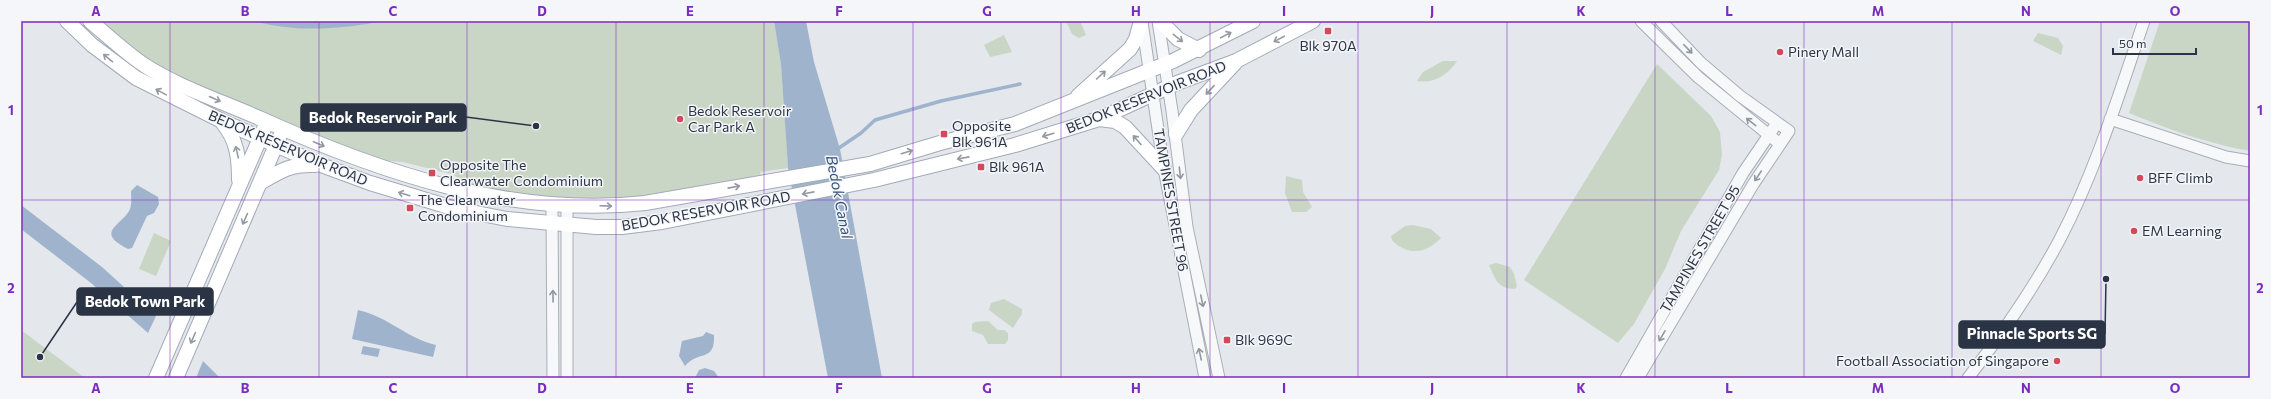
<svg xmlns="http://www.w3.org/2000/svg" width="2271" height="399" font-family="Commissioner,sans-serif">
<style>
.green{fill:#c9d6c5}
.water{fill:#9fb4cc}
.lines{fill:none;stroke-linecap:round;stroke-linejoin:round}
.stream{stroke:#9fb4cc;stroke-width:3.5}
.minor-casing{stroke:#a9aeb7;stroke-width:13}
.major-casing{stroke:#a3abb8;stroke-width:16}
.minor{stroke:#f7f8fa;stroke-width:11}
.major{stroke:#fff;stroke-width:14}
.oneway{stroke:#959aa2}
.oneway2{stroke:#9196a0}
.grid{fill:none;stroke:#7b2cbf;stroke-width:1;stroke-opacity:0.55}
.poi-dot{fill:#d1495b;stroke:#f4f6f9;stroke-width:1.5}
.labels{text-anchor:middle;stroke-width:3;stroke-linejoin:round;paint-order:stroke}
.poi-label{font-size:14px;fill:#2b3445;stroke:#f4f6f9;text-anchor:start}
.street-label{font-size:14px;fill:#2b3445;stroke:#f4f6f9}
.water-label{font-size:15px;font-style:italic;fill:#34527a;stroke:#f4f6f9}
.leader{fill:none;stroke:#2b3445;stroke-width:1.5}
.callout-dot{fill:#2b3445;stroke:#f4f6f9;stroke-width:1.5}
.callout{fill:#2b3445;stroke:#2b3445;stroke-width:1.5}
.callout-label{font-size:15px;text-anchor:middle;font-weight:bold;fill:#fff}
.neatline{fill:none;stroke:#7b2cbf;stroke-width:1.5}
.grid-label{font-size:13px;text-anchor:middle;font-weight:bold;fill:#7b2cbf}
</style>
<rect width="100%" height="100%" fill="#e4e7ec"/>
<!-- green -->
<path class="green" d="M98,21H774L781,65L788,168L760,172L762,179L644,200L569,201L471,188L454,175L403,162L373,160L341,149L147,63Z
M1066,21H1080L1086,35L1079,38L1072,34Z
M2160,21H2250V151C2208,144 2168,129 2129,113Z
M2038,33L2058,38L2063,46L2061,55L2033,41Z
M1004,35L1012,52L990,57L984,45Z
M1443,61H1457C1448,75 1434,84 1417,81L1423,72Z
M1657,64L1711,116L1720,132L1722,155L1719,170L1681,231L1665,269L1634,324L1618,343L1524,280Z
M1286,176L1302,180L1303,192L1312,207L1306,212H1292L1285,193Z
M1413,225L1431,229L1441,238C1426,254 1407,256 1392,240L1391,236L1405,226Z
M154,233L171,241L156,276L139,269Z
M1496,263L1510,267L1514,274L1517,286L1515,289C1497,289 1495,278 1489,265Z
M1004,299L1022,309V314L1013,328L989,310L991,303Z
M988,321L998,330H1004L1008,333V340L1005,344H988L983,335L972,331V324L975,322Z
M21,330L85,378H21Z"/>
<!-- water -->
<path class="water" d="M255,21H384C343,29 294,33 255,21Z
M774,21H806L814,62L840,149L882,378H828L788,168L781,65Z
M137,185L158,197L159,204L154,213L147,216L132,248L128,249C93,232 123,225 130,209C132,203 131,197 131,191Z
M21,205L102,267L156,316L148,333L91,283L21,229Z
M358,310C389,317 406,338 436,345L433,357L352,339Z
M706,332L714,335C715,363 699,349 685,366L679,356L682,341L703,336Z
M363,346L380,349L378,357L361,354Z
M203,361L220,378H196Z
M705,368L714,371L719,378H695L699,370Z"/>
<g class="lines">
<!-- stream -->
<path class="stream" d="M836,150L861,133L875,120L941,101L1020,84"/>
<defs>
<path id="minor" d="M1158,21L1172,111L1187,227L1219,378
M1641,21L1698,77L1775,140
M1142,22L1164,169L1205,378
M2110,119L2226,157L2250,161
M552,204L553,378
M567,206V378
M1626,378L1743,173L1777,123
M1638,378L1754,183L1789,131L1740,96L1701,63L1661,21
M1968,378C2002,334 2034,288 2060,239C2096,170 2119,94 2144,21"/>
<path id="major" d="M67,21L92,45L136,78L222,121L321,165L370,183L456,209L507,219L596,227H622L662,222L874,180L1015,145L1099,119L1177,83L1236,61L1313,21
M90,21C108,36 125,52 144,65C180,88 221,101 259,118C379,172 512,218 645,203L870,164L940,143L1015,124L1173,61L1253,21
M1160,21L1178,39L1199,50
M1078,96L1130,49L1136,39L1141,21
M1099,119L1115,121L1125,127L1164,169
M222,122C237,140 239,157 239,180
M1176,134L1191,110L1235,63
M260,183C280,171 290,164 315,165
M156,378L264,129
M176,378L279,138"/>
</defs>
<!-- minor casing -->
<use href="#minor" class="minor-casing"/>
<!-- major casing -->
<use href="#major" class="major-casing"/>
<!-- minor -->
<use href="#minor" class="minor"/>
<!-- major -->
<use href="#major" class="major"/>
</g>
<!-- one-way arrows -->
<defs><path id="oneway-shaft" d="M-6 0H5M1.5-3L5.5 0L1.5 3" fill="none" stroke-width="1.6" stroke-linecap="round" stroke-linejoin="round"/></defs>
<g class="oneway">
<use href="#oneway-shaft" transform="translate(1226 35) rotate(-28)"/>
<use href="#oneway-shaft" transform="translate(1178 38) rotate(38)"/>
<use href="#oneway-shaft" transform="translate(1279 39) rotate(152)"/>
<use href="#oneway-shaft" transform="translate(108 58) rotate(-141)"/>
<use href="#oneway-shaft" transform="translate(1101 75) rotate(-42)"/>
<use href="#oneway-shaft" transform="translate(1210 90) rotate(133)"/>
<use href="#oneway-shaft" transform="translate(161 92) rotate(-151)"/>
<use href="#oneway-shaft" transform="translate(215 99) rotate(24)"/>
<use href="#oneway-shaft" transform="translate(1048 135) rotate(164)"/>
<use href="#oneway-shaft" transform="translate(1137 140) rotate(-131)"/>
<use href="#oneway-shaft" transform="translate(319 144) rotate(23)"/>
<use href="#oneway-shaft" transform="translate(237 152) rotate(-103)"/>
<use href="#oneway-shaft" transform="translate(907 152) rotate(-17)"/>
<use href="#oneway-shaft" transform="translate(963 158) rotate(169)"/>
<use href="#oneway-shaft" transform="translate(734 187) rotate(-11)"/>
<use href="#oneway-shaft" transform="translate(808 193) rotate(169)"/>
<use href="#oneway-shaft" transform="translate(404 194) rotate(-163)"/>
<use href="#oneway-shaft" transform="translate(606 206) rotate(2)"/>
<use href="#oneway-shaft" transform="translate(245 219) rotate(114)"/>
<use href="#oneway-shaft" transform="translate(193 338) rotate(114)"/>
</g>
<g class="oneway2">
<use href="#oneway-shaft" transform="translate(1688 49) rotate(46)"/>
<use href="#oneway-shaft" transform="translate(1751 122) rotate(-142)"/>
<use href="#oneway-shaft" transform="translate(1180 173) rotate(83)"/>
<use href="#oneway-shaft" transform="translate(1758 176) rotate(124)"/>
<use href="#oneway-shaft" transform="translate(553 296) rotate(-91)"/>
<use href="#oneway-shaft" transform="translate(1202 301) rotate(78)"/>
<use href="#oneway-shaft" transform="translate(1662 336) rotate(120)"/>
<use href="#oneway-shaft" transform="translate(1200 354) rotate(-102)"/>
</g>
<!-- grid -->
<path class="grid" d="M170,21V378M319,21V378M467,21V378M616,21V378M764,21V378M913,21V378M1061,21V378M1210,21V378M1358,21V378M1507,21V378M1655,21V378M1804,21V378M1952,21V378M2101,21V378M21,200H2250"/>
<!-- markers -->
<g class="poi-dot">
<rect x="1324" y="27" width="8" height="8" rx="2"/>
<circle cx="1780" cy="52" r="4"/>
<circle cx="680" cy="119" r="4"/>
<rect x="940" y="130" width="8" height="8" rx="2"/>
<rect x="977" y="163" width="8" height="8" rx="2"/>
<rect x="428" y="169" width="8" height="8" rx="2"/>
<circle cx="2140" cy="178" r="4"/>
<rect x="406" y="204" width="8" height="8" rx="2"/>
<circle cx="2134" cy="231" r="4"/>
<rect x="1223" y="336" width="8" height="8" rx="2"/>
<circle cx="2057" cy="361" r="4"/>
</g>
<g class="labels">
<!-- poi labels -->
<g class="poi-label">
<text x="1328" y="51" text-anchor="middle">Blk 970A</text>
<text x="1788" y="57">Pinery Mall</text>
<text x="688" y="116">Bedok Reservoir<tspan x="688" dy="16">Car Park A</tspan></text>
<text x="952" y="131">Opposite<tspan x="952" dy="16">Blk 961A</tspan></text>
<text x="440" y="170">Opposite The<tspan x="440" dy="16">Clearwater Condominium</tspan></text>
<text x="989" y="172">Blk 961A</text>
<text x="2148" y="183">BFF Climb</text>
<text x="418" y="205">The Clearwater<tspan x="418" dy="16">Condominium</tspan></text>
<text x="2142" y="236">EM Learning</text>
<text x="1235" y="345">Blk 969C</text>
<text x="2049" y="366" text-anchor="end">Football Association of Singapore</text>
</g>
<!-- street labels -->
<g class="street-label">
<text transform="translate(1146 97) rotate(-22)" y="5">BEDOK RESERVOIR ROAD</text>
<text transform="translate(288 148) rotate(23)" y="5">BEDOK RESERVOIR ROAD</text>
<text transform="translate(1171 200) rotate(80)" y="5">TAMPINES STREET 96</text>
<text transform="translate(706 211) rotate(-10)" y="5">BEDOK RESERVOIR ROAD</text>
<text transform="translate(1700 249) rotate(-60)" y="5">TAMPINES STREET 95</text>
</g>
<!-- water labels -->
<g class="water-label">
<text transform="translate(839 197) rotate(79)" y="5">Bedok Canal</text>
</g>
</g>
<!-- callouts -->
<path class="leader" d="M536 126L466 117M40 357L77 302M2106 279L2105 334"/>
<g class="callout-dot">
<circle cx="536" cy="126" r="4"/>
<circle cx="40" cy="357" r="4"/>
<circle cx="2106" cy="279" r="4"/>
</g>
<g class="callout">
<rect x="301" y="104" width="165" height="27" rx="4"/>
<rect x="77" y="288" width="136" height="27" rx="4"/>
<rect x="1959" y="321" width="146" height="27" rx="4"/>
</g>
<g class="callout-label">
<text x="383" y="123">Bedok Reservoir Park</text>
<text x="145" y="307">Bedok Town Park</text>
<text x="2032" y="339">Pinnacle Sports SG</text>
</g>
<!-- border -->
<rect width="2271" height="399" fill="none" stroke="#f4f6f9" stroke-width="44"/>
<!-- scale -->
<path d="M2113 48v6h83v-6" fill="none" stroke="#2b3445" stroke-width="2"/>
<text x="2119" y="48" font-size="12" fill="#2b3445" stroke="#f4f6f9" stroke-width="3" paint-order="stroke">50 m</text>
<rect x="22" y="22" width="2227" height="355" class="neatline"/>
<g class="grid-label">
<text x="96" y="16">A</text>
<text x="245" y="16">B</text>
<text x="393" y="16">C</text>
<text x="542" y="16">D</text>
<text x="690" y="16">E</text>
<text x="839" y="16">F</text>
<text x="987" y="16">G</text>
<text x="1136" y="16">H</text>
<text x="1284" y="16">I</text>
<text x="1432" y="16">J</text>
<text x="1581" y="16">K</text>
<text x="1729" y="16">L</text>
<text x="1878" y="16">M</text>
<text x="2026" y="16">N</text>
<text x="2175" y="16">O</text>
<text x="11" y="115">1</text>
<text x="2260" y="115">1</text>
<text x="11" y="293">2</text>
<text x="2260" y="293">2</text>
<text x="96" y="393">A</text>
<text x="245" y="393">B</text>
<text x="393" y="393">C</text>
<text x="542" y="393">D</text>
<text x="690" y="393">E</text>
<text x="839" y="393">F</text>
<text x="987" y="393">G</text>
<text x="1136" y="393">H</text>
<text x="1284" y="393">I</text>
<text x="1432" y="393">J</text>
<text x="1581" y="393">K</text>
<text x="1729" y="393">L</text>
<text x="1878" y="393">M</text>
<text x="2026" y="393">N</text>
<text x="2175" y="393">O</text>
</g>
</svg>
